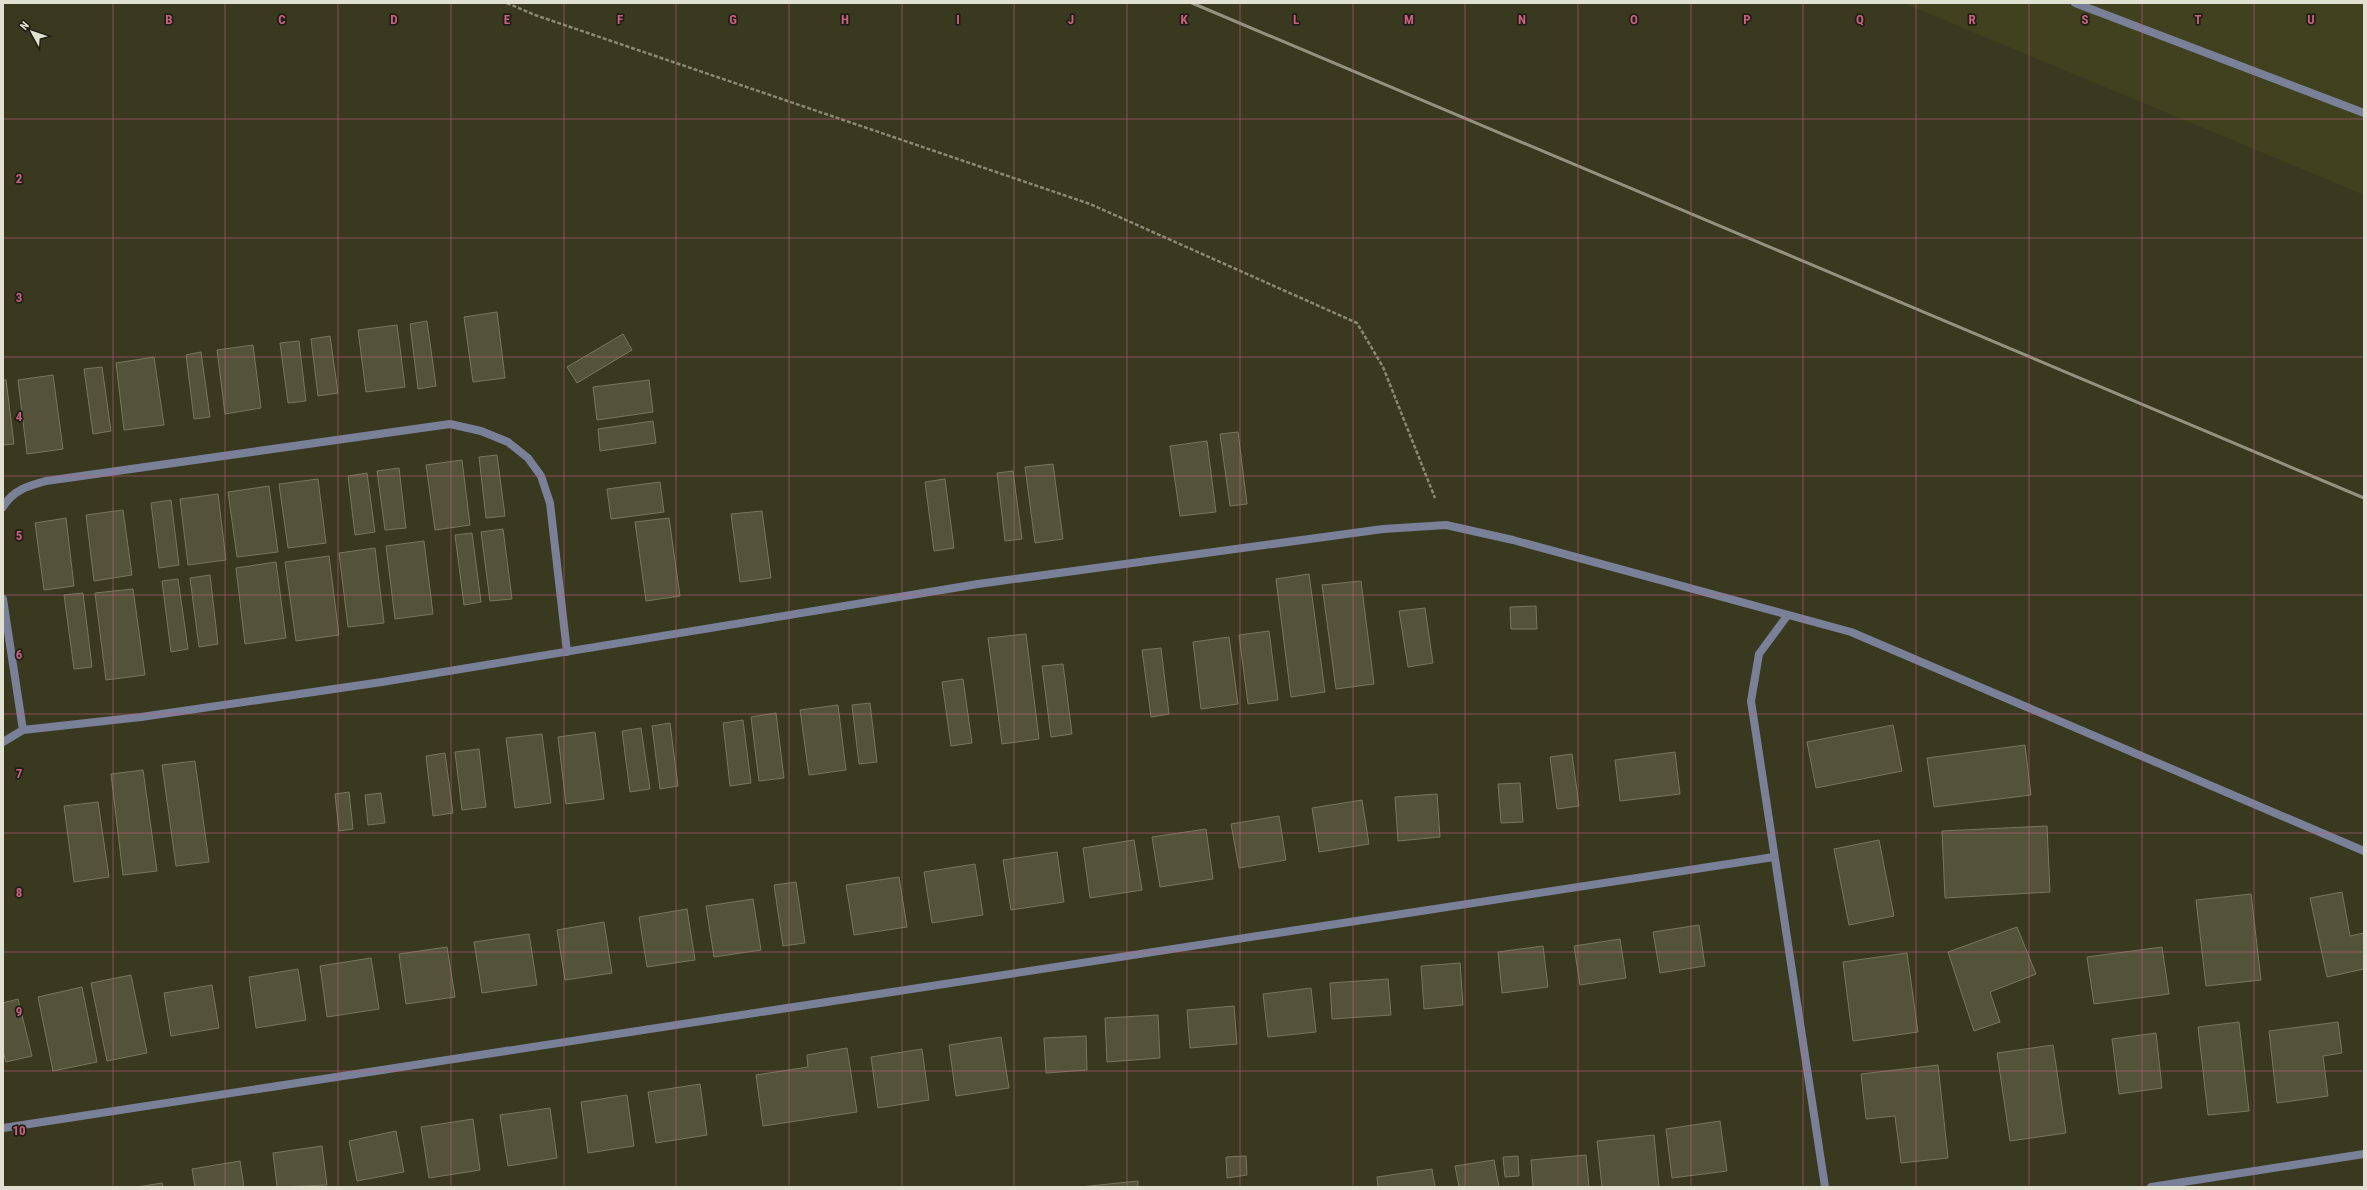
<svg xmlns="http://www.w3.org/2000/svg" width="2367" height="1190" font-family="'Roboto Condensed',sans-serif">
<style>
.built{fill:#40411f}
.building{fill:#525338;stroke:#76785b}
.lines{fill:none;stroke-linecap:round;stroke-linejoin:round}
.path{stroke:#898a75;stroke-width:2.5;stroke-dasharray:4 2;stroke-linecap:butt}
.lane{stroke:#798098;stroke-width:8}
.street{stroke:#798098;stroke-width:8}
.rail{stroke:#92937f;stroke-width:3}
.grid{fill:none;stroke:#cc5e84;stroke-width:1;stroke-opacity:0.55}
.grid-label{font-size:13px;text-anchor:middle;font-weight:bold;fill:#cc5e84;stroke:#1f2014;stroke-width:3.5;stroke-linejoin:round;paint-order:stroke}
</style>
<rect width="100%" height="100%" fill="#38391f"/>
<!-- built -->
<path class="built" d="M1903,3H2364V195Z"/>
<!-- building -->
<path class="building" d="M497,312L505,378L473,382L464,317Z
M427,321L436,386L418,389L410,324Z
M397,325L405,387L366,392L358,330Z
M623,334L632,350L577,383L567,367Z
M330,336L338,393L318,396L311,339Z
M299,341L306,401L288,403L280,343Z
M253,345L261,408L225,414L217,350Z
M201,352L210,417L194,419L186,355Z
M154,357L164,425L124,430L116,363Z
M102,367L111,431L93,434L84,369Z
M53,375L63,449L27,454L18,380Z
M3,380H6L14,444L3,445Z
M649,380L653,412L597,420L593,387Z
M653,421L656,443L600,451L598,429Z
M1238,432L1247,504L1230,506L1220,434Z
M1207,441L1216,512L1180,516L1170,446Z
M497,455L505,516L486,518L479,457Z
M462,460L470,525L435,530L426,465Z
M1053,464L1063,539L1035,543L1025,467Z
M399,468L406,528L385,530L377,471Z
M1013,471L1022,539L1005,541L997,473Z
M367,473L375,532L355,535L348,476Z
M318,479L326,543L288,548L279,484Z
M945,479L954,548L934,551L925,482Z
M660,482L664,512L611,519L607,489Z
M269,486L278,552L237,557L228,492Z
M218,494L226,560L188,565L180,499Z
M171,500L179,565L159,568L151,503Z
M123,510L132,575L94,581L86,515Z
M762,511L771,578L740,582L731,514Z
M66,518L74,586L44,590L35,523Z
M669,518L680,596L646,601L635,522Z
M503,529L512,599L490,601L481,532Z
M472,533L481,602L464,605L455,535Z
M424,541L433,614L395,619L386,546Z
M375,548L384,623L348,627L339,553Z
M329,556L339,635L296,641L285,562Z
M276,562L286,638L245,644L236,568Z
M1309,574L1325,692L1291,697L1276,579Z
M210,575L218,644L199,647L190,578Z
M178,579L188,649L171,652L162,581Z
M1361,581L1374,684L1336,689L1322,585Z
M133,589L145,675L106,680L95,593Z
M83,593L92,667L74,669L64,595Z
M1536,606L1537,629H1511L1510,607Z
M1425,608L1433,663L1408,667L1399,611Z
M1269,631L1278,700L1248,704L1239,635Z
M1026,634L1039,739L1002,744L988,638Z
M1229,637L1238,704L1201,709L1193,642Z
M1161,648L1169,714L1151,717L1142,650Z
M1063,664L1072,734L1051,737L1042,666Z
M963,679L972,743L951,746L942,682Z
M870,703L877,762L859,764L852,705Z
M838,705L846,770L809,775L800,710Z
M776,713L784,778L759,781L751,717Z
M743,720L751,783L730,786L723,723Z
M670,723L678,786L660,789L652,726Z
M1893,725L1902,771L1816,788L1807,742Z
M641,728L650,789L630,792L622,731Z
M595,732L604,799L566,804L558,737Z
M542,734L551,803L515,808L506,738Z
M2025,745L2031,795L1934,807L1927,758Z
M479,749L486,807L462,810L455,752Z
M1675,752L1680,794L1620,801L1615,760Z
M445,753L453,813L433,816L426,756Z
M1572,754L1579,806L1557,809L1550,757Z
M195,761L209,862L176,866L162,765Z
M143,770L157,871L123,875L111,774Z
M1520,783L1523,822L1501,823L1498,784Z
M349,792L353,829L339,831L335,794Z
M381,793L385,823L368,825L365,795Z
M1437,794L1440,837L1398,841L1395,797Z
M1362,800L1369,844L1319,852L1312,808Z
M98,802L109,877L74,882L64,806Z
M1279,816L1286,860L1239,868L1231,824Z
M2047,826L2050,892L1945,898L1942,831Z
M1206,829L1213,879L1160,887L1152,837Z
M1134,840L1142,890L1090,898L1083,848Z
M1879,840L1894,916L1849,925L1834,849Z
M1057,852L1064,902L1011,910L1003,860Z
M975,864L983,915L932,923L924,872Z
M899,877L907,927L854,935L846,885Z
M796,882L805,943L783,946L774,885Z
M2342,892L2350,936L2364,933V969L2327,977L2310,898Z
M2251,894L2261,980L2206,986L2196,900Z
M753,899L761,950L714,957L706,906Z
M687,909L695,960L647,967L639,917Z
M604,922L612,973L565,980L557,930Z
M1699,925L1705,966L1660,973L1653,932Z
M2017,927L2036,974L1990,992L2000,1022L1974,1031L1948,952Z
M529,934L537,985L482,993L474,942Z
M1620,939L1626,978L1580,985L1574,946Z
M1543,946L1548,987L1502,993L1498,952Z
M447,947L455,997L406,1004L399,954Z
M2162,947L2169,994L2094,1004L2087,957Z
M1907,953L1918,1032L1853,1041L1843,962Z
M371,958L379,1009L327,1017L320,966Z
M1460,963L1463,1005L1424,1009L1421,966Z
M298,969L306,1020L256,1028L249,977Z
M131,975L147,1053L107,1061L91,983Z
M1388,979L1391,1015L1332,1019L1330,983Z
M212,985L219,1028L171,1036L164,993Z
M82,987L97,1062L53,1071L38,997Z
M1311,988L1316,1032L1268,1037L1263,994Z
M18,999L32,1056L6,1062L3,1051V1003Z
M1234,1006L1237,1044L1190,1048L1187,1010Z
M1158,1015L1160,1058L1107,1062L1105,1018Z
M2239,1022L2249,1111L2208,1115L2198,1027Z
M2338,1022L2342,1053L2323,1056L2328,1096L2277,1103L2269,1031Z
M2156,1033L2162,1088L2119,1094L2112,1039Z
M1086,1036L1087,1070L1046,1073L1044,1038Z
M1001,1037L1009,1088L956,1096L949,1045Z
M2053,1045L2066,1133L2010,1141L1997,1053Z
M847,1048L857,1112L763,1126L756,1075L808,1067L807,1055Z
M922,1049L929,1100L878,1108L871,1057Z
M1938,1065L1948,1158L1901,1163L1895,1116L1866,1119L1861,1074Z
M700,1084L707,1135L656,1143L648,1092Z
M627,1095L634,1146L588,1153L581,1102Z
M550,1108L557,1158L508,1166L500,1115Z
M473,1119L480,1170L429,1178L421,1127Z
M1720,1121L1727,1171L1672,1178L1666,1129Z
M396,1131L404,1172L357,1181L349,1141Z
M1654,1135L1659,1187H1602L1597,1141Z
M322,1146L327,1185L277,1187L273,1153Z
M1586,1155L1589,1187H1533L1531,1160Z
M1246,1156L1247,1175L1227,1178L1226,1157Z
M1518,1156L1519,1176L1505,1177L1503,1157Z
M1494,1160L1499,1187H1459L1455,1166Z
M240,1161L244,1187H195L192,1169Z
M1432,1169L1435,1187H1378L1377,1177Z
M1138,1181V1187H1080Z
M162,1183L163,1187H137Z"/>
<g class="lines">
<!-- path -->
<path class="path" d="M507,3L535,15L1090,204L1357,323L1383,367L1435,498"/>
<!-- lane -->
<path class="lane" d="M2075,3L2364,113"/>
<!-- street -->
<path class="street" d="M3,507C13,490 28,486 46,481L450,424L481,431L508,442L528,458L541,476L550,503L567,652
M3,599L23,730
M1787,616L1759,654L1751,701L1825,1187
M3,742L23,730L141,717L382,682L978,584L1383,529L1446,525L1513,540L1851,632L2364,851
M3,1128L1774,857
M2151,1187L2364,1154"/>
<!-- rail -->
<path class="rail" d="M1192,3L2364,498"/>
</g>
<!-- grid -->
<path class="grid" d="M113,3V1187M225,3V1187M338,3V1187M451,3V1187M564,3V1187M676,3V1187M789,3V1187M902,3V1187M1014,3V1187M1127,3V1187M1240,3V1187M1353,3V1187M1465,3V1187M1578,3V1187M1691,3V1187M1803,3V1187M1916,3V1187M2029,3V1187M2142,3V1187M2254,3V1187M3,119H2364M3,238H2364M3,357H2364M3,476H2364M3,595H2364M3,714H2364M3,833H2364M3,952H2364M3,1071H2364"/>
<g class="grid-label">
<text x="169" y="24">B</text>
<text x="282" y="24">C</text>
<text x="394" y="24">D</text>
<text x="507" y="24">E</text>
<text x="620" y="24">F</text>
<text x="733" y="24">G</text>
<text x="845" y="24">H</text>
<text x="958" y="24">I</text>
<text x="1071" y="24">J</text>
<text x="1184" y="24">K</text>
<text x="1296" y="24">L</text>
<text x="1409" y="24">M</text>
<text x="1522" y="24">N</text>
<text x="1634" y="24">O</text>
<text x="1747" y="24">P</text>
<text x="1860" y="24">Q</text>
<text x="1972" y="24">R</text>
<text x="2085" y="24">S</text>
<text x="2198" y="24">T</text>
<text x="2311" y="24">U</text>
<text x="19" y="183">2</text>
<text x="19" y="302">3</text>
<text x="19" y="421">4</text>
<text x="19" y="540">5</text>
<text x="19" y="659">6</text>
<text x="19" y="778">7</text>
<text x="19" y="897">8</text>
<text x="19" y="1016">9</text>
<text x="19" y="1135">10</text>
</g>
<!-- border -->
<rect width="2367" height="1190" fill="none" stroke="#e0e1d1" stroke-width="8"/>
<!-- north arrow -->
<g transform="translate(32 32) rotate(310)" stroke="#1f2014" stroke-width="3" paint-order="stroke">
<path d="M0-3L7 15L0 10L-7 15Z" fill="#e0e1d1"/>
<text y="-6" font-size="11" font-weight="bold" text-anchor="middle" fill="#e0e1d1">N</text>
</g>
</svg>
